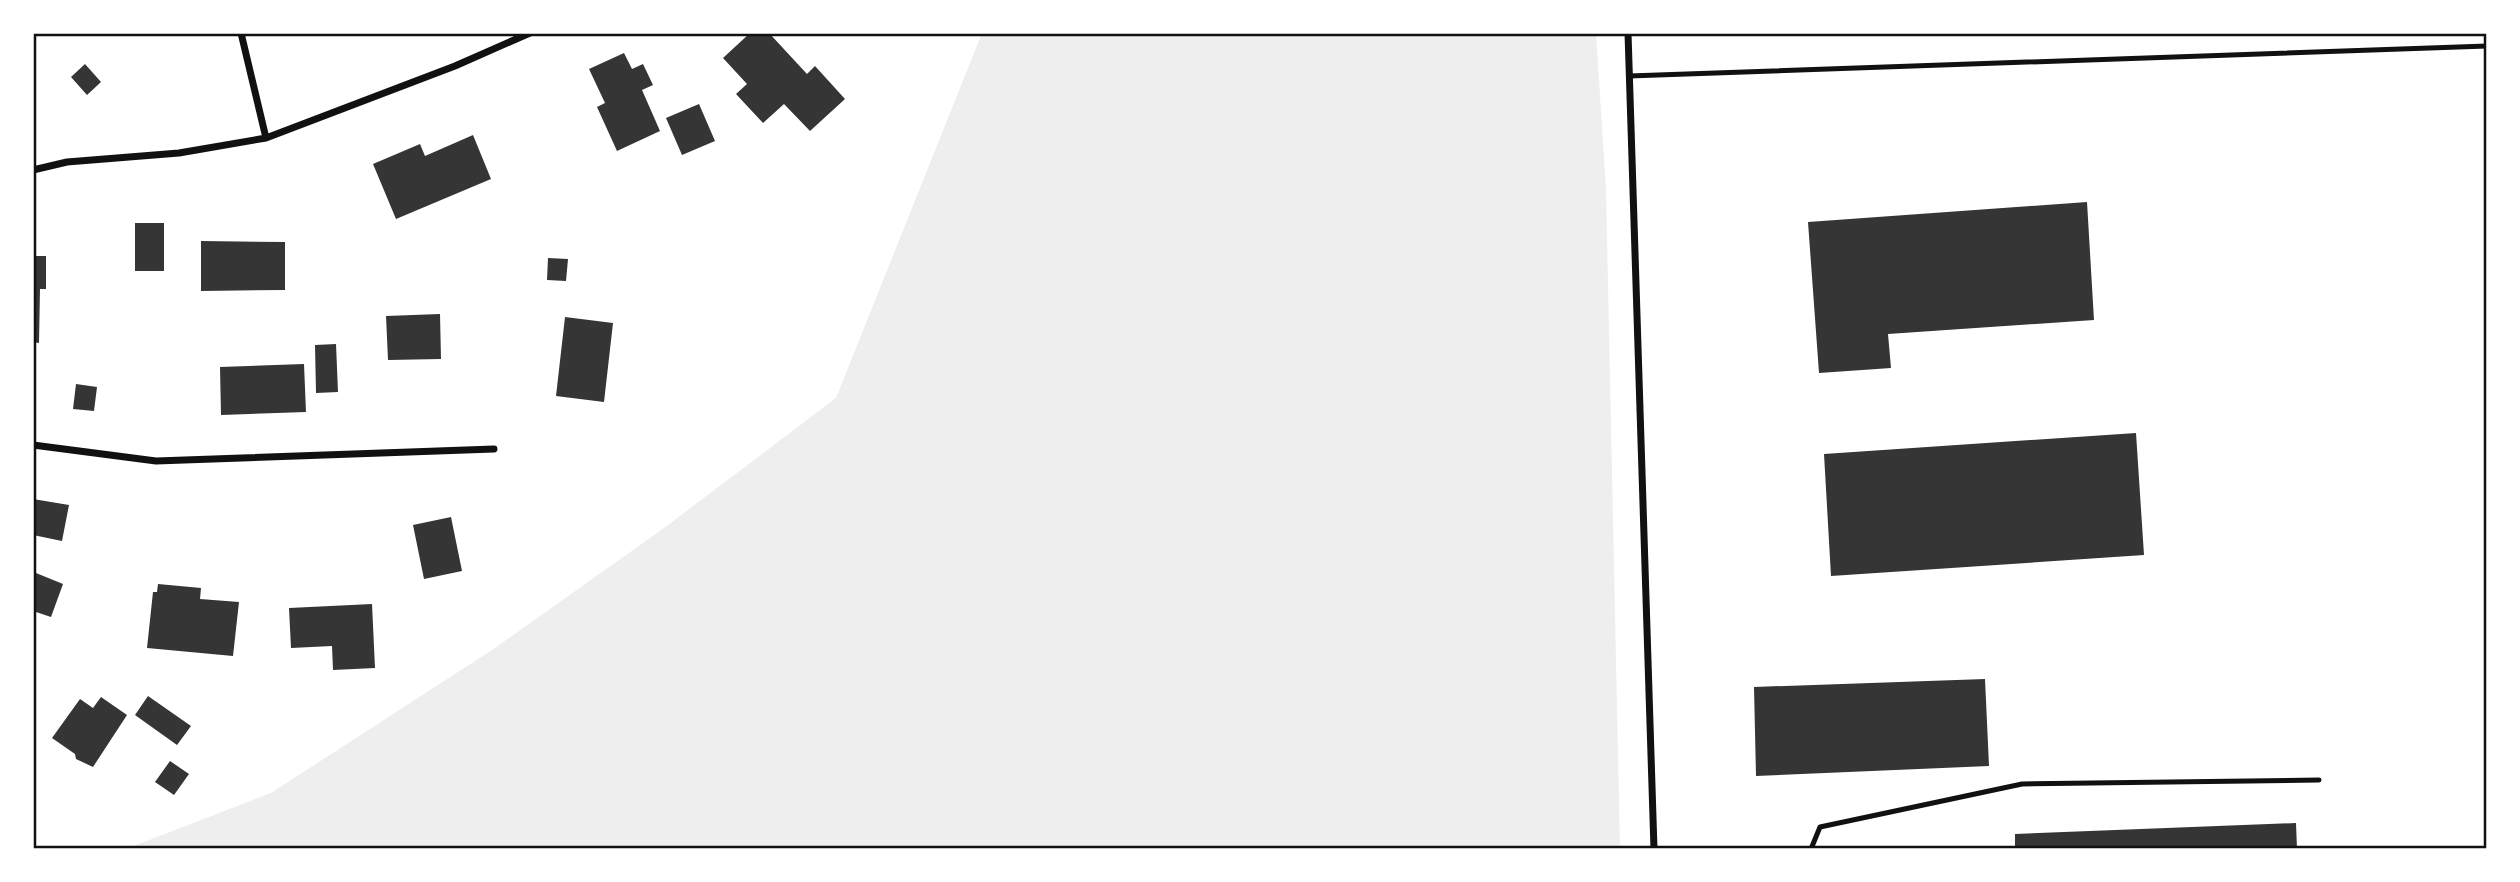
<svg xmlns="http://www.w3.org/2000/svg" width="2520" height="882" font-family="Mulish,sans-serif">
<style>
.green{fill:#eee}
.building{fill:#353535}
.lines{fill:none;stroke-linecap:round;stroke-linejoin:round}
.service{stroke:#111;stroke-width:5}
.minor{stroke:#111;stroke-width:7}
.neatline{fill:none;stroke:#111;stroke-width:2.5}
</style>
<rect width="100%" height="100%" fill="#fff"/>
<!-- green -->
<path class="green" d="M982,33H1596L1606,190L1620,849H126L271,793L492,650L664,528L836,398Z"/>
<!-- building -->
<path class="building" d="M750,33H769L807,74L815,66L845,99L810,131L784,104L763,123L736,94L747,84L723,58Z
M624,53L632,69L643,64L653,85L642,90L660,131L617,151L597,107L605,103L589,69Z
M85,64L101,82L87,95L71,77Z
M699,104L715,141L682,155L666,118Z
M473,135L491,179L396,219L373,164L420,144L425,156Z
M2087,202L2094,320L1888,334L1891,368L1819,373L1808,222Z
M135,223H164V271H135Z
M201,241L285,242V290L201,291Z
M33,256H46V289H40L39,343L33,342Z
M548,258L568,259L566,281L547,280Z
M440,314L441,359L388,360L386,316Z
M565,317L613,323L604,402L556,396Z
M336,344L338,392L316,393L315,345Z
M304,364L306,412L221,415L220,367Z
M76,384L97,387L94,411L73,409Z
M2136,433L2144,555L1831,576L1824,454Z
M33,499L69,505L62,541L33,535Z
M451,517L462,571L424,579L413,525Z
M36,573L63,584L51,617L33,611V579Z
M158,584L201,588L200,599L239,602L233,656L147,648L153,592H157Z
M372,604L375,668L333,670L332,646L291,648L289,608Z
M1985,679L1989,766L1756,776L1754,687Z
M148,696L191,726L177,745L135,715Z
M101,697L127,715L93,767L76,759L75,754L52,738L80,699L93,708Z
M170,761L189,774L174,795L155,782Z
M2296,823L2297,849H2015V834Z"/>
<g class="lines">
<!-- service -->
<path class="service" d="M1629,76L2487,46
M1811,849L1820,827L2022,784L2319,780"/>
<!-- minor -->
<path class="minor" d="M241,33L266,138
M1628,33L1654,849
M33,170L67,162L179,153L266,138L455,66L530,33
M33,445L156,461L494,449"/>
</g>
<!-- border -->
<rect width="2520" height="882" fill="none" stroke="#ffffff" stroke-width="70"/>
<rect x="35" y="35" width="2450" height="812" class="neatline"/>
</svg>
